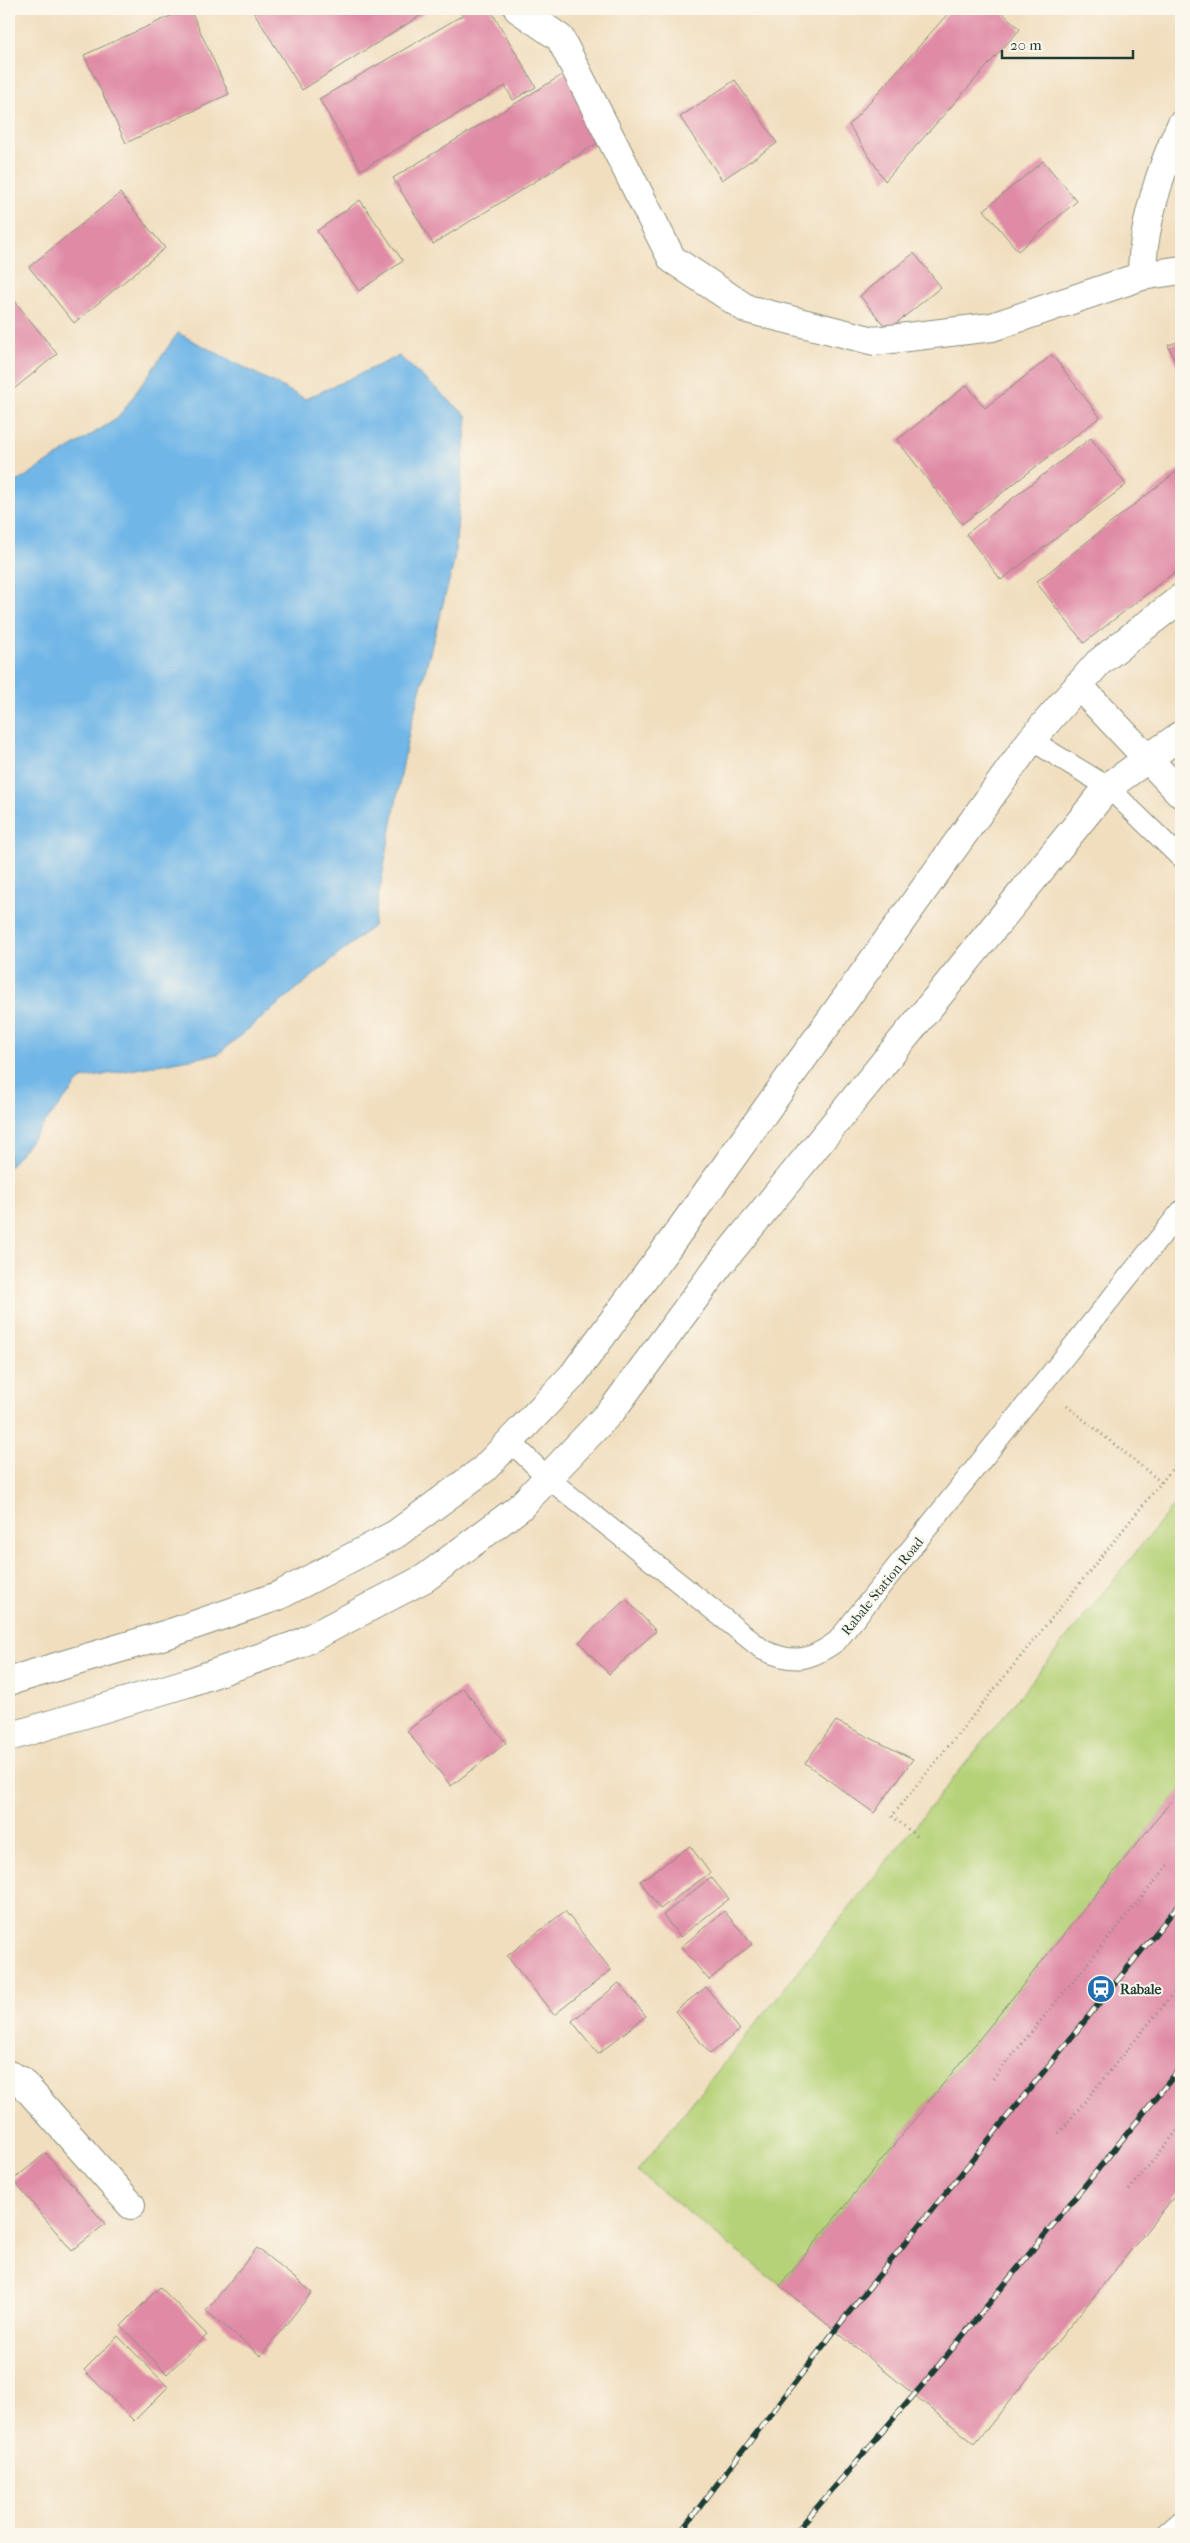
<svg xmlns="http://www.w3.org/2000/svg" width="1190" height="2543" font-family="'IM FELL French Canon',serif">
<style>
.green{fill:#b6d278;stroke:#6a8856}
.water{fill:#70b6e7;stroke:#487a8e}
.building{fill:#e08ba6}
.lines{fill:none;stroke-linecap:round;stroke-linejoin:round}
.lane-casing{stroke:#888e7a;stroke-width:22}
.street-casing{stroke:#888e7a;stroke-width:30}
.secondary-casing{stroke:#888e7a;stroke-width:30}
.path{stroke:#888e7a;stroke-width:3;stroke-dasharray:1 4;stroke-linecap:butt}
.lane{stroke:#fff;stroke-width:20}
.street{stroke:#fff;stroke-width:28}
.secondary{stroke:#fff;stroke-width:28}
.rail-casing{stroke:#1f3d34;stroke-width:5.5}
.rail{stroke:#fbf7ec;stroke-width:4;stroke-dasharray:11;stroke-linecap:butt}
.labels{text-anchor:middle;stroke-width:4;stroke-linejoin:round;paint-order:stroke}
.street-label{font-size:14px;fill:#1f3d34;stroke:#fbf7ec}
.poi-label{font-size:14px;font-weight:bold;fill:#1f3d34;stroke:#fbf7ec;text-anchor:start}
</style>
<rect width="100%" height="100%" fill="#fbf7ec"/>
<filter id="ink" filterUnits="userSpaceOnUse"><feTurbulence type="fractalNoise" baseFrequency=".02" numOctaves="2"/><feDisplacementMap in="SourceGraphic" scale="10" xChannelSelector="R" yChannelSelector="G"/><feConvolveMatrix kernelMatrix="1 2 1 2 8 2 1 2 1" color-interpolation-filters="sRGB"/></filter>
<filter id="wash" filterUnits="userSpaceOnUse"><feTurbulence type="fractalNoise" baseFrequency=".0096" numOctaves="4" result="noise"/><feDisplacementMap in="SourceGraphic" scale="20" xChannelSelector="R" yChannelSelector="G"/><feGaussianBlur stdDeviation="1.12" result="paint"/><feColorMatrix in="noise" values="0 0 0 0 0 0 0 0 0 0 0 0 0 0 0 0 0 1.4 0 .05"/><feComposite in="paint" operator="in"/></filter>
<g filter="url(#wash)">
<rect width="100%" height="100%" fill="#f1debf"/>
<!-- green -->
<path class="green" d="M1181,1496V1789L780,2286L637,2171Z"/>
<!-- water -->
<path class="water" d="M178,333L305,399L399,356L467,416L454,562L409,732L373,926L218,1054L81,1079L9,1167V482L18,481L118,418Z"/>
<g id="blocks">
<!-- building -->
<path class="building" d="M186,9H190L229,94L126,143L84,55Z
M252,9H431L302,90Z
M458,9H490L536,87L513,100L505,86L361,170L319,99L463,15Z
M952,9H998L1020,29L885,181L849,125Z
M567,72L601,141L433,244L393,178Z
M735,80L777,143L722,180L680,117Z
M1043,161L1077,201L1018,251L984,210Z
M120,193L165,248L74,323L29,267Z
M360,200L403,261L359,291L317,231Z
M914,253L941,287L888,330L860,296Z
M9,294L57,354L9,393Z
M1181,341V375L1168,345Z
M1052,355L1100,417L962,524L897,440L967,385L985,408Z
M1091,438L1126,485L1001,580L966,534Z
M1181,468V567L1084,643L1036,582Z
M626,1599L656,1631L609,1674L579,1642Z
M463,1688L506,1743L451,1786L407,1731Z
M836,1721L913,1759L874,1813L805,1763Z
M1181,1789V2188L975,2444L780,2286Z
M690,1846L710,1873L660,1909L640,1881Z
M711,1877L729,1899L680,1937L663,1915Z
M565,1911L611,1970L554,2015L507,1956Z
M724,1911L752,1944L709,1980L681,1947Z
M619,1983L646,2016L598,2054L572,2021Z
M706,1987L740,2030L710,2054L675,2011Z
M46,2153L105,2224L72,2251L13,2180Z
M257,2248L312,2292L261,2356L206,2311Z
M160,2287L207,2335L167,2374L121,2326Z
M118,2336L168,2387L134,2421L84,2370Z"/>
</g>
</g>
<g filter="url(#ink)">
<use href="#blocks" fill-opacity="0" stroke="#888e7a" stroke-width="1"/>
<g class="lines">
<defs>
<path id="lane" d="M1031,740L1108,787L1181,858
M510,1441L549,1479L763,1650C794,1664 810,1661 837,1641L1181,1211
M1166,2534L1181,2521"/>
<path id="street" d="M518,9L560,38L672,259L747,309L874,341L992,327L1142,276L1181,270
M1142,276C1142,228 1160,169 1181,125
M9,2075L20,2080L131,2205"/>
<path id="secondary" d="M1078,685L1181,794
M9,1681L171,1633L278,1596L396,1534L484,1469L573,1375L675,1237L1031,740L1098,663L1181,598
M9,1737L187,1683L299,1644L425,1578L519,1508L613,1409L717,1268L1108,787L1181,735"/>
</defs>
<!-- lane casing -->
<use href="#lane" class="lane-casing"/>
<!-- street casing -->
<use href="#street" class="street-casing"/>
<!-- secondary casing -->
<use href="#secondary" class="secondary-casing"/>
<!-- path -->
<path class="path" d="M1067,1406L1162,1483
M916,1836L892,1816L1181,1458
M993,2079L1169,1864
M1059,2133L1181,1984
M1129,2190L1181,2126"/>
<!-- lane -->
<use href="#lane" class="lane"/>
<!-- street -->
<use href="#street" class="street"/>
<!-- secondary -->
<use href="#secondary" class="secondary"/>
<defs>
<path id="rail" d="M679,2534L846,2316L1181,1902
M794,2534L926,2381L1181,2067"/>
</defs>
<!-- rail casing -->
<use href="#rail" class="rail-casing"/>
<!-- rail -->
<use href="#rail" class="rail"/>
</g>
</g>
<!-- icons -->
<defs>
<symbol id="station-disc" viewBox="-11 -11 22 22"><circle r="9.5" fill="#1f6fb2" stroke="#fbf7ec"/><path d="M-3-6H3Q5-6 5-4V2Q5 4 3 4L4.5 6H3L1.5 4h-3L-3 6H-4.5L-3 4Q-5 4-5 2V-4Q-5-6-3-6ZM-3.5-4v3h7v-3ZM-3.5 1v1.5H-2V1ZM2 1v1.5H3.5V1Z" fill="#fff"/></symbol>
</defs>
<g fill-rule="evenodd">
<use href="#station-disc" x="1085" y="1973" width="32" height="32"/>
</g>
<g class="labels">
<!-- street labels -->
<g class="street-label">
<text transform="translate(882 1586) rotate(-51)" y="5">Rabale Station Road</text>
</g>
<!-- poi labels -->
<g class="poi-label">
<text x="1120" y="1994">Rabale</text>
</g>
</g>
<!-- margin -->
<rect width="1190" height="2543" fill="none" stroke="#fbf7ec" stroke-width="30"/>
<!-- scale -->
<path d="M1002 50v8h131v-8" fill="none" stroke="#1f3d34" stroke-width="2.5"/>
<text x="1010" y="50" font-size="15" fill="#1f3d34" stroke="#fbf7ec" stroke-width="4" paint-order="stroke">20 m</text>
</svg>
